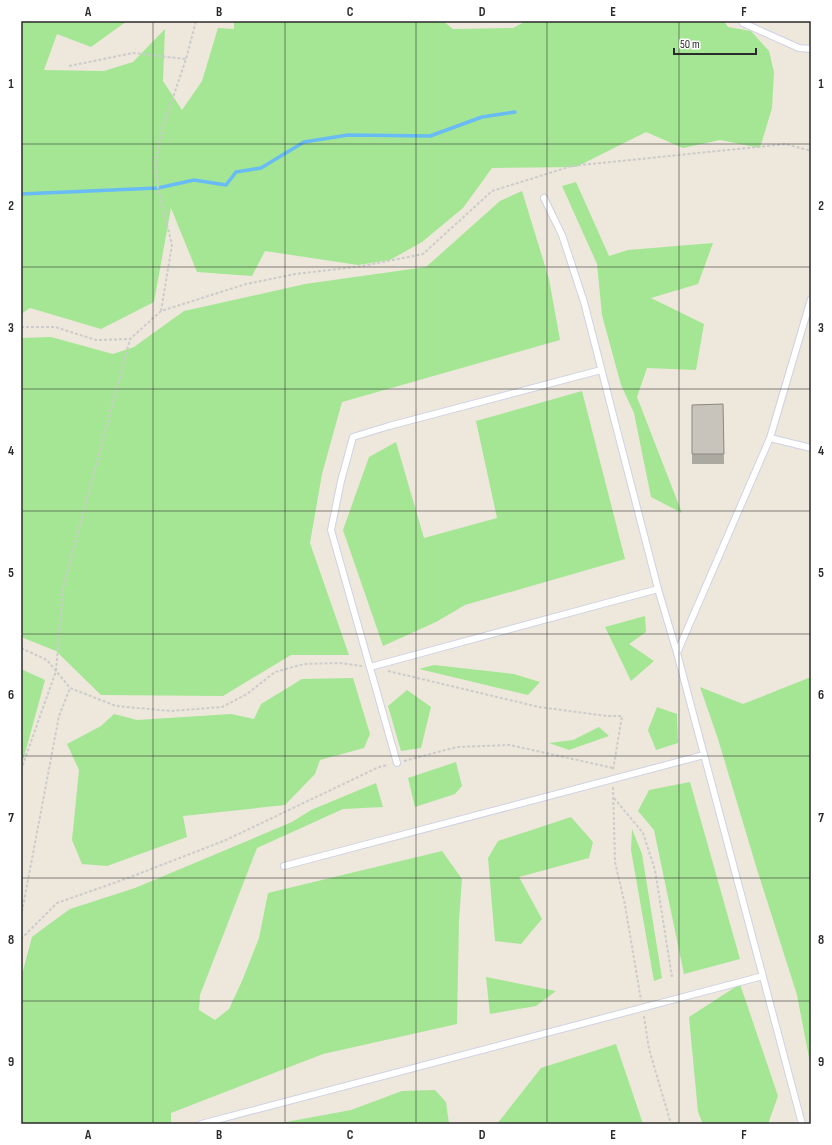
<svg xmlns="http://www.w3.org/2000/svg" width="832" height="1145" font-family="'Sofia Sans Condensed',sans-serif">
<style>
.green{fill:#a4e694}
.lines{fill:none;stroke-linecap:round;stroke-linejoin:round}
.stream{stroke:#68bbf4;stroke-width:3.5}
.service-casing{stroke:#d0d1e4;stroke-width:8}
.path{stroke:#ccc;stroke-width:2;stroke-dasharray:3 2;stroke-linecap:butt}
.service{stroke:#fff;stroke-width:6}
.wall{fill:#aca9a1}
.building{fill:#c8c4bb;stroke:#8c8983}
.grid{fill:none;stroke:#2a2a2a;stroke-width:1;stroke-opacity:0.55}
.neatline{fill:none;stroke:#2a2a2a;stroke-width:1.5}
.grid-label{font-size:13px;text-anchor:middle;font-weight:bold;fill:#2a2a2a}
</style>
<rect width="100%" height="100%" fill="#ede8db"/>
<!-- green -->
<path class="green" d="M21,21H127L91,47L57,34L44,70L104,71L133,62L165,29L163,81L182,110L202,81L218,28L234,29V21H443L453,29L513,28L526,21H724L728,27L751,31L769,51L774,72L772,108L760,148L720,140L683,148L646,132L576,167L492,168L463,208L422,242L390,260L358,265L265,251L252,276L197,272L171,208L154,302L101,329L30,308L21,314Z
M576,182L609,256L628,250L713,243L698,284L651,298L704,324L696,370L647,368L637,397L682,513L651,497L634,413L621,385L602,315L597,264L562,186Z
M522,191L549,279L560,340L342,402L322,474L310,543L349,655H291L223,696L101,695L56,651L21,637V338L51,337L113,354L134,347L184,311L305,284L426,267L500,201Z
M582,391L625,559L465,605L436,622L383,646L343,530L369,457L396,442L424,538L497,518L476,421Z
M645,616L646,632L629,644L654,661L631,681L605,627Z
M434,665L514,674L540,682L528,695L419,669Z
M21,669L45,680L21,768Z
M811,677V1068L797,995L756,866L718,739L700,687L743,704Z
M353,678L370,734L364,748L320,760L315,774L285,805L183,816L187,837L107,866L82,864L72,840L79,770L67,744L101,726L114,714L137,720L231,714L254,719L261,704L302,679Z
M407,690L431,707L421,748L401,751L388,706Z
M657,707L677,714L678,743L656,750L648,730Z
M599,727L609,736L569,750L549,743L573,740Z
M456,762L462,786L455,794L415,807L408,778Z
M690,782L740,959L684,974L654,830L638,811L649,790Z
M376,783L383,807L343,809L257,848L200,995L199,1010L215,1020L229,1009L242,981L259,938L268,893L442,851L462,879L459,920L457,1024L323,1054L171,1113V1124H21V978L32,937L52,922L70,909L135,888L292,822L311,810Z
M571,817L593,842L589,858L519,877L542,919L521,944L495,941L488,858L498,841Z
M632,829L642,854L662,978L654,981L631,850Z
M486,977L556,991L536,1006L490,1014Z
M740,984L778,1096L768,1124H703L698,1112L689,1017Z
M616,1044L643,1124H497L541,1068Z
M435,1090L446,1102L449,1124H275L351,1110L402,1091Z"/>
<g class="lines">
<!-- stream -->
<path class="stream" d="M21,194L158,188L194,180L226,185L236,172L261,168L304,142L348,135L430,136L482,117L515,112"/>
<defs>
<path id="service" d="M743,23L799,48L811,49
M544,198L562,235L584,302L658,589L677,653L802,1124
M770,438L811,448
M677,653L770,438L811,299
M370,667L658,589
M397,763L331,530L341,481L353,437L389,426L601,370
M284,866L704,755
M201,1124L763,976"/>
</defs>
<!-- service casing -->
<use href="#service" class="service-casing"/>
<!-- path -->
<path class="path" d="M69,66L133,53L186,59
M161,311L172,245L158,188L156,163L161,133L186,59L196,21
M21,327H55L96,340L130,339L161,311L246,284L295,274L363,266L423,254L492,191L572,166L786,144L811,151
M21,648L47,660L70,688L116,706L171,711L222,707L247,694L275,672L304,664L339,663L362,666
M388,671L539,707L607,716H622L613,770
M404,761L457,747L510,745L613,768
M21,770L56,671L63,588L130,339
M613,787L615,862L625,905L641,1000
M614,798L643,833L655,870L672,977
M21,917L59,716L70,688
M21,939L57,903L128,878L226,840L379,767L388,765
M644,1016L649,1049L671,1124"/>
<!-- service -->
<use href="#service" class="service"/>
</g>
<!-- wall -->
<path class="wall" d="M723,404L724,464H692V405Z"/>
<!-- building -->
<path class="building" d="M723,404L724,454H692V405Z"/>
<!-- grid -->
<path class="grid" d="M153,21V1124M285,21V1124M416,21V1124M547,21V1124M679,21V1124M21,144H811M21,267H811M21,389H811M21,511H811M21,634H811M21,756H811M21,878H811M21,1001H811"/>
<!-- border -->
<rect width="832" height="1145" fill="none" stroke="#ffffff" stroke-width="44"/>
<!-- scale -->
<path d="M674 48v6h82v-6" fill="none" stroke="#2a2a2a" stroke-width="2"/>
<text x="680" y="48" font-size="12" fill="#2a2a2a" stroke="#ffffff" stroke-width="3" paint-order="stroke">50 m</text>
<rect x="22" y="22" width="788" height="1101" class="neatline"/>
<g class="grid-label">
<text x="88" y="16">A</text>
<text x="219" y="16">B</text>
<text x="350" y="16">C</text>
<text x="482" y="16">D</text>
<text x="613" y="16">E</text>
<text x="744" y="16">F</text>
<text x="11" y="88">1</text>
<text x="821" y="88">1</text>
<text x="11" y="210">2</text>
<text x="821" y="210">2</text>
<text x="11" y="332">3</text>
<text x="821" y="332">3</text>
<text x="11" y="455">4</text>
<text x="821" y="455">4</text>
<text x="11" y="577">5</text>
<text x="821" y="577">5</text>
<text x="11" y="699">6</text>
<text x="821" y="699">6</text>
<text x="11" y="822">7</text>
<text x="821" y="822">7</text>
<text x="11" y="944">8</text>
<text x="821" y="944">8</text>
<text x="11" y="1066">9</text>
<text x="821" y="1066">9</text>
<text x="88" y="1139">A</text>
<text x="219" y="1139">B</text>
<text x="350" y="1139">C</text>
<text x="482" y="1139">D</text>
<text x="613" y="1139">E</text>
<text x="744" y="1139">F</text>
</g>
</svg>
